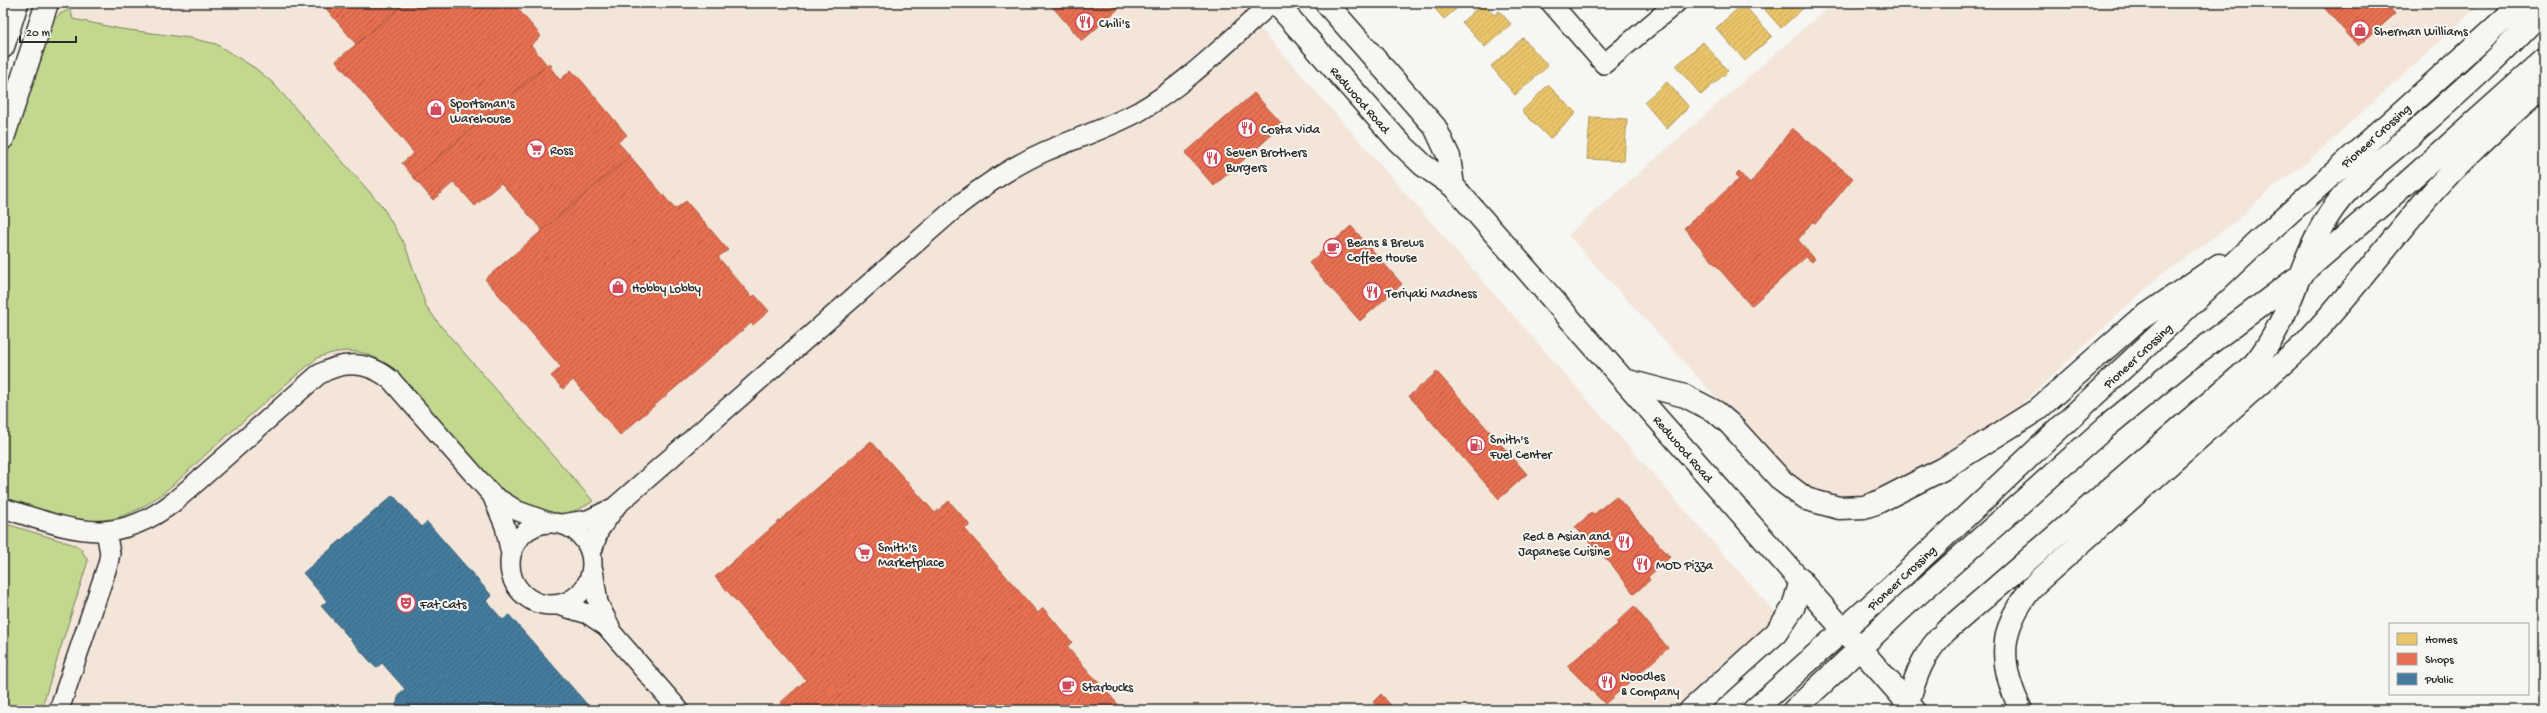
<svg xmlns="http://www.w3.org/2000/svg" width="2547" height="713" font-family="'Gochi Hand',sans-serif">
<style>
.built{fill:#f4e5d9}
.green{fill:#c2d88e;stroke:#76825c}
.homes{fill:url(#homes-hatch);stroke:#b09657}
.shops{fill:url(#shops-hatch);stroke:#af5b46}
.public{fill:url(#public-hatch);stroke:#3d637b}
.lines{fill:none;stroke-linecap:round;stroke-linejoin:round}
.minor-casing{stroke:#2b2b2b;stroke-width:22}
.secondary-casing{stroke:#2b2b2b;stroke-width:25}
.primary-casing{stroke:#2b2b2b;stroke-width:25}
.trunk-casing{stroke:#2b2b2b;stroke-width:25}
.minor{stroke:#f6f6f2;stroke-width:19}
.secondary{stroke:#f6f6f2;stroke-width:22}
.primary{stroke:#f6f6f2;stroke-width:22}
.trunk{stroke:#f6f6f2;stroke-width:22}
.labels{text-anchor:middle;stroke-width:4;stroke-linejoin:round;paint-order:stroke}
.poi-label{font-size:13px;fill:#2b2b2b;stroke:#f6f6f2;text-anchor:start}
.street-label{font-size:13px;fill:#2b2b2b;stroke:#f6f6f2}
</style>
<defs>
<pattern id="homes-hatch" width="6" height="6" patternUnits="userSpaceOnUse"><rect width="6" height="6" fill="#e9c46a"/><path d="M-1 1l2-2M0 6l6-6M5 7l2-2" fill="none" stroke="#c8a95c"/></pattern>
<pattern id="shops-hatch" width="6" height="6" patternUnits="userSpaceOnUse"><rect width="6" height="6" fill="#e76f51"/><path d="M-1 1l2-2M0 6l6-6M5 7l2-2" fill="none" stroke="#bb5b43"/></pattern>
<pattern id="public-hatch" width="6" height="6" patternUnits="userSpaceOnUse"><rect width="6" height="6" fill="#457b9d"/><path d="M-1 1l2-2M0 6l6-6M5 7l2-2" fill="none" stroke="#3a6580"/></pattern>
</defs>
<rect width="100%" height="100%" fill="#f6f6f2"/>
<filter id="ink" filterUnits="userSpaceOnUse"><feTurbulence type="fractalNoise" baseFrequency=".025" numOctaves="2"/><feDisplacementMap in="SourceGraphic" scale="8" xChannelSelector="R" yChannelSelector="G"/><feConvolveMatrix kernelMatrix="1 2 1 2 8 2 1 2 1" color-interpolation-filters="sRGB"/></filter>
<g filter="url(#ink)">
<!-- built -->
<path class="built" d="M57,3H1238L1778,616L1674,710H3V170Z
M1833,3H2482L2306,163L2268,191L2239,219L2156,279L2010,415L1885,487L1862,497L1844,499L1806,490L1788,476L1568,235Z"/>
<!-- green -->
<path class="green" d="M70,9L73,19L121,29L190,38L216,44L255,68L272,82L382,206L405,245L426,306L440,325L593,501C537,542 484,472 450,434C430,411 410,389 389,366C365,349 344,347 317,358C282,387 248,417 214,447C184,474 152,511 111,519C77,525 34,511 3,496V168L50,23L60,14Z
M3,523L75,545L81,549L88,561L41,710H3Z"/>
<!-- homes -->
<path class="homes" d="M1430,3H1463L1444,19Z
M1483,3L1494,15L1499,11L1511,24L1485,47L1462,22Z
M1759,3H1809L1781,28Z
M1743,4L1772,36L1745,61L1716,28Z
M1523,38L1548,66L1515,95L1491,66Z
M1703,42L1728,71L1701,95L1676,66Z
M1667,82L1689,107L1667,129L1644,102Z
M1548,85L1576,113L1550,139L1522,111Z
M1590,117L1627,119L1624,161L1587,159Z"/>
<!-- shops -->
<path class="shops" d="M324,3H405L356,44L323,5Z
M405,3H513L541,36L531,45L547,65L414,178L402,163L414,153L336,61Z
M1049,3H1125L1082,41Z
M2320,3H2386L2395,14L2358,46Z
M549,63L552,66L550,67L560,80L571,70L581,80L627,135L618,142L630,156L542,230L501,183L475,206L454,182L433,200L414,178Z
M1254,93L1283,125L1214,186L1185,153Z
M1792,128L1853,178L1816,223L1812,222L1798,240L1815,259L1812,262L1806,257L1751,306L1684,228L1739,179L1735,176L1739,172L1750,184Z
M630,156L675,209L686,201L728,250L718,257L752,297L755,295L769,311L753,325L751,323L620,435L573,380L563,389L551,376L561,367L485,279Z
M1351,226L1402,284L1360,321L1309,263Z
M1437,372L1527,474L1499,499L1409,396Z
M871,441L935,513L949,501L970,525L965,529L1038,613L1043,608L1072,642L1067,647L1123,710H786L780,703L806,680L715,577Z
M1616,496L1670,557L1648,577L1650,580L1634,594L1612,565L1575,527L1591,513L1593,515Z
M1634,606L1668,648L1605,704L1567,666L1618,624L1617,622Z
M1381,694L1395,710H1380L1373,702Z"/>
<!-- public -->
<path class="public" d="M393,495L421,527L427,522L492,596L486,601L503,620L509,615L592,710H395L399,694L405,689L382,663L376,668L321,606L327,601L303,573Z"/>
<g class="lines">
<defs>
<path id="minor" d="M1551,3L1604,64L1676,3
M492,495L518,511L551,523
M3,508C70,529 113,550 175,501L318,375C343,360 368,361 391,380L492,495L505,526L511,554
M510 564a41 41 0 1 1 82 0a41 41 0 1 1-82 0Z
M562,524L588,520L613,508
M591,554L599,530L617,505L959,205C986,184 1014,165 1046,151C1077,138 1108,128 1138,112C1187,84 1229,40 1272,3
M593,570L598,603L610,627
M558,605L588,614L606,626L679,710
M59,710L108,564L110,553L106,531"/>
<path id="secondary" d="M3,47L17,3
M3,138L47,3"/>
<path id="primary" d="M1276,3L1398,141L1423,165L1453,186L1914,710
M1326,3L1435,127L1449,157L1453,186"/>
<path id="trunk" d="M1624,380L1685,396L1716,412L1730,424L1782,481L1806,499L1839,508L1864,507L1876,503L1943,469L2037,410L2136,322L2219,265
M1908,703C1916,674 1924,652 1946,631L2254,364C2295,315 2298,256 2335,206C2355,179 2384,158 2410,136C2456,95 2502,55 2544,9
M1691,710L1776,633L1793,608L1801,580
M1754,710L1890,588L2255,244L2522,3
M1794,710L1906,605L2106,427L2185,362L2298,277L2392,196L2544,60
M2021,710C1997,661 1999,626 2035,584L2300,348C2347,300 2386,245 2430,195C2465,155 2505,121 2544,85"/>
</defs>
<!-- minor casing -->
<use href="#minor" class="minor-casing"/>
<!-- secondary casing -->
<use href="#secondary" class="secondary-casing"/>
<!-- primary casing -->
<use href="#primary" class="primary-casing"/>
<!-- trunk casing -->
<use href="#trunk" class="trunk-casing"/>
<!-- minor -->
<use href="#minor" class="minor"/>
<!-- secondary -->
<use href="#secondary" class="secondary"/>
<!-- primary -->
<use href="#primary" class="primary"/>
<!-- trunk -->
<use href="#trunk" class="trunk"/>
</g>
</g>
<!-- icons -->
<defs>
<symbol id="restaurant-ring" viewBox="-11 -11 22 22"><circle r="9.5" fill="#f6f6f2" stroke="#d1495b" stroke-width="1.5"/><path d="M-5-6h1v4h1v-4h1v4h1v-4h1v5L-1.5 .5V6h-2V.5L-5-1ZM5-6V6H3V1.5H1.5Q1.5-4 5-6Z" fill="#d1495b"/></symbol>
<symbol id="shop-ring" viewBox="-11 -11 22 22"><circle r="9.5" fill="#f6f6f2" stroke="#d1495b" stroke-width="1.5"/><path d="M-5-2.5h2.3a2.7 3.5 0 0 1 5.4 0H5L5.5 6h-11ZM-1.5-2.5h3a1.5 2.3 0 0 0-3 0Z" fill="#d1495b"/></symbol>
<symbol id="supermarket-ring" viewBox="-11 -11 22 22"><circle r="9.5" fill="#f6f6f2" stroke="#d1495b" stroke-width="1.5"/><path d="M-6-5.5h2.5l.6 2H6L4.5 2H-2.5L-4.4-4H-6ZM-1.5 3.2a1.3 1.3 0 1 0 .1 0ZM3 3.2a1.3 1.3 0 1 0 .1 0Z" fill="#d1495b"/></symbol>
<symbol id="cafe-ring" viewBox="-11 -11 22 22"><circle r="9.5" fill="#f6f6f2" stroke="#d1495b" stroke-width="1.5"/><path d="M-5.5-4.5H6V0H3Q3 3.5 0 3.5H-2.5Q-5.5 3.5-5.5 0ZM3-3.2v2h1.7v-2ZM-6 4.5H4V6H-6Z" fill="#d1495b"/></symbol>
<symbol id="fuel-ring" viewBox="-11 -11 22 22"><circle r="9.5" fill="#f6f6f2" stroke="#d1495b" stroke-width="1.5"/><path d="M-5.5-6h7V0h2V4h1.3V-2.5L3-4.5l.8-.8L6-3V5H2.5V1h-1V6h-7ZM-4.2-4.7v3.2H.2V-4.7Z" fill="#d1495b"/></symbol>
<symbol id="theatre-ring" viewBox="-11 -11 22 22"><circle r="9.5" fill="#f6f6f2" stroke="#d1495b" stroke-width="1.5"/><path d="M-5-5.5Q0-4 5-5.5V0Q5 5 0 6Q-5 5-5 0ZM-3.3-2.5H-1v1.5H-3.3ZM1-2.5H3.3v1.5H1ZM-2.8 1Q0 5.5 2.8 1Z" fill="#d1495b"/></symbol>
</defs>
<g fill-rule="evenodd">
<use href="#restaurant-ring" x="1074" y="11" width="22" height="22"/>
<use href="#shop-ring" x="2349" y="19" width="22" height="22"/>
<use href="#shop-ring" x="425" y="98" width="22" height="22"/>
<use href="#restaurant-ring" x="1236" y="117" width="22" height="22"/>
<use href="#supermarket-ring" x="525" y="138" width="22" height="22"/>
<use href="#restaurant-ring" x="1201" y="147" width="22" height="22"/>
<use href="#cafe-ring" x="1322" y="237" width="22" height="22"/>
<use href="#shop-ring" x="607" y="276" width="22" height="22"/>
<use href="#restaurant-ring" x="1361" y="281" width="22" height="22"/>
<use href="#fuel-ring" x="1465" y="434" width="22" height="22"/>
<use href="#restaurant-ring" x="1613" y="531" width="22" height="22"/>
<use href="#supermarket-ring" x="853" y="542" width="22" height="22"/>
<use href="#restaurant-ring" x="1631" y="553" width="22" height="22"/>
<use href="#theatre-ring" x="395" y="592" width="22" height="22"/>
<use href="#restaurant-ring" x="1596" y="671" width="22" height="22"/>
<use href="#cafe-ring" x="1057" y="675" width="22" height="22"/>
</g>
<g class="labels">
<!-- poi labels -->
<g class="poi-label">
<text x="1099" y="27">Chili's</text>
<text x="2374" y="35">Sherman Williams</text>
<text x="450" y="107">Sportsman's<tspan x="450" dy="15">Warehouse</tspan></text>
<text x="1261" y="133">Costa Vida</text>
<text x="550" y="154">Ross</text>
<text x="1226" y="156">Seven Brothers<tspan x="1226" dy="15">Burgers</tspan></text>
<text x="1347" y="246">Beans &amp; Brews<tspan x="1347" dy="15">Coffee House</tspan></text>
<text x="632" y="292">Hobby Lobby</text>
<text x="1386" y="297">Teriyaki Madness</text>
<text x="1490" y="443">Smith's<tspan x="1490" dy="15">Fuel Center</tspan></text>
<text x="1610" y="540" text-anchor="end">Red 8 Asian and<tspan x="1610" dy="15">Japanese Cuisine</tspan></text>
<text x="878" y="551">Smith's<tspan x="878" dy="15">Marketplace</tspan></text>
<text x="1656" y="569">MOD Pizza</text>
<text x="420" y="608">Fat Cats</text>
<text x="1621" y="680">Noodles<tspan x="1621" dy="15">&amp; Company</tspan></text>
<text x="1082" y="691">Starbucks</text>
</g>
<!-- street labels -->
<g class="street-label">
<text transform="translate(1361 99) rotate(49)" y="5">Redwood Road</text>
<text transform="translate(2375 135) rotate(-42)" y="5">Pioneer Crossing</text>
<text transform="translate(2137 355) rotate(-43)" y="5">Pioneer Crossing</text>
<text transform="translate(1684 448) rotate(49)" y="5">Redwood Road</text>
<text transform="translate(1901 577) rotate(-43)" y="5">Pioneer Crossing</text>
</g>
</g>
<!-- margin -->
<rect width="2547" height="713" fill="none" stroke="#f6f6f2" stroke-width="16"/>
<rect x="8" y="8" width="2531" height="697" fill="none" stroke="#2b2b2b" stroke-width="1.5" filter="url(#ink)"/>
<!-- legend -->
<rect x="2389" y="623" width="140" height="72" fill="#f6f6f2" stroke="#a5a5a2"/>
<rect x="2397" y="633" width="20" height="12" fill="#e9c46a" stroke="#a5a5a2"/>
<text x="2425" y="643" font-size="12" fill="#2b2b2b">Homes</text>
<rect x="2397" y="653" width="20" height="12" fill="#e76f51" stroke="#a5a5a2"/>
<text x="2425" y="663" font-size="12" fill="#2b2b2b">Shops</text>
<rect x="2397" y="673" width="20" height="12" fill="#457b9d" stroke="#a5a5a2"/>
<text x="2425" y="683" font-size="12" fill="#2b2b2b">Public</text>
<!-- scale -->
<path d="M20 36v6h56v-6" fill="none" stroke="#2b2b2b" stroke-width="2"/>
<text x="26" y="36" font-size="12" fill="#2b2b2b" stroke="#f6f6f2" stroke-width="3" paint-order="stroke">20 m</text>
</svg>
